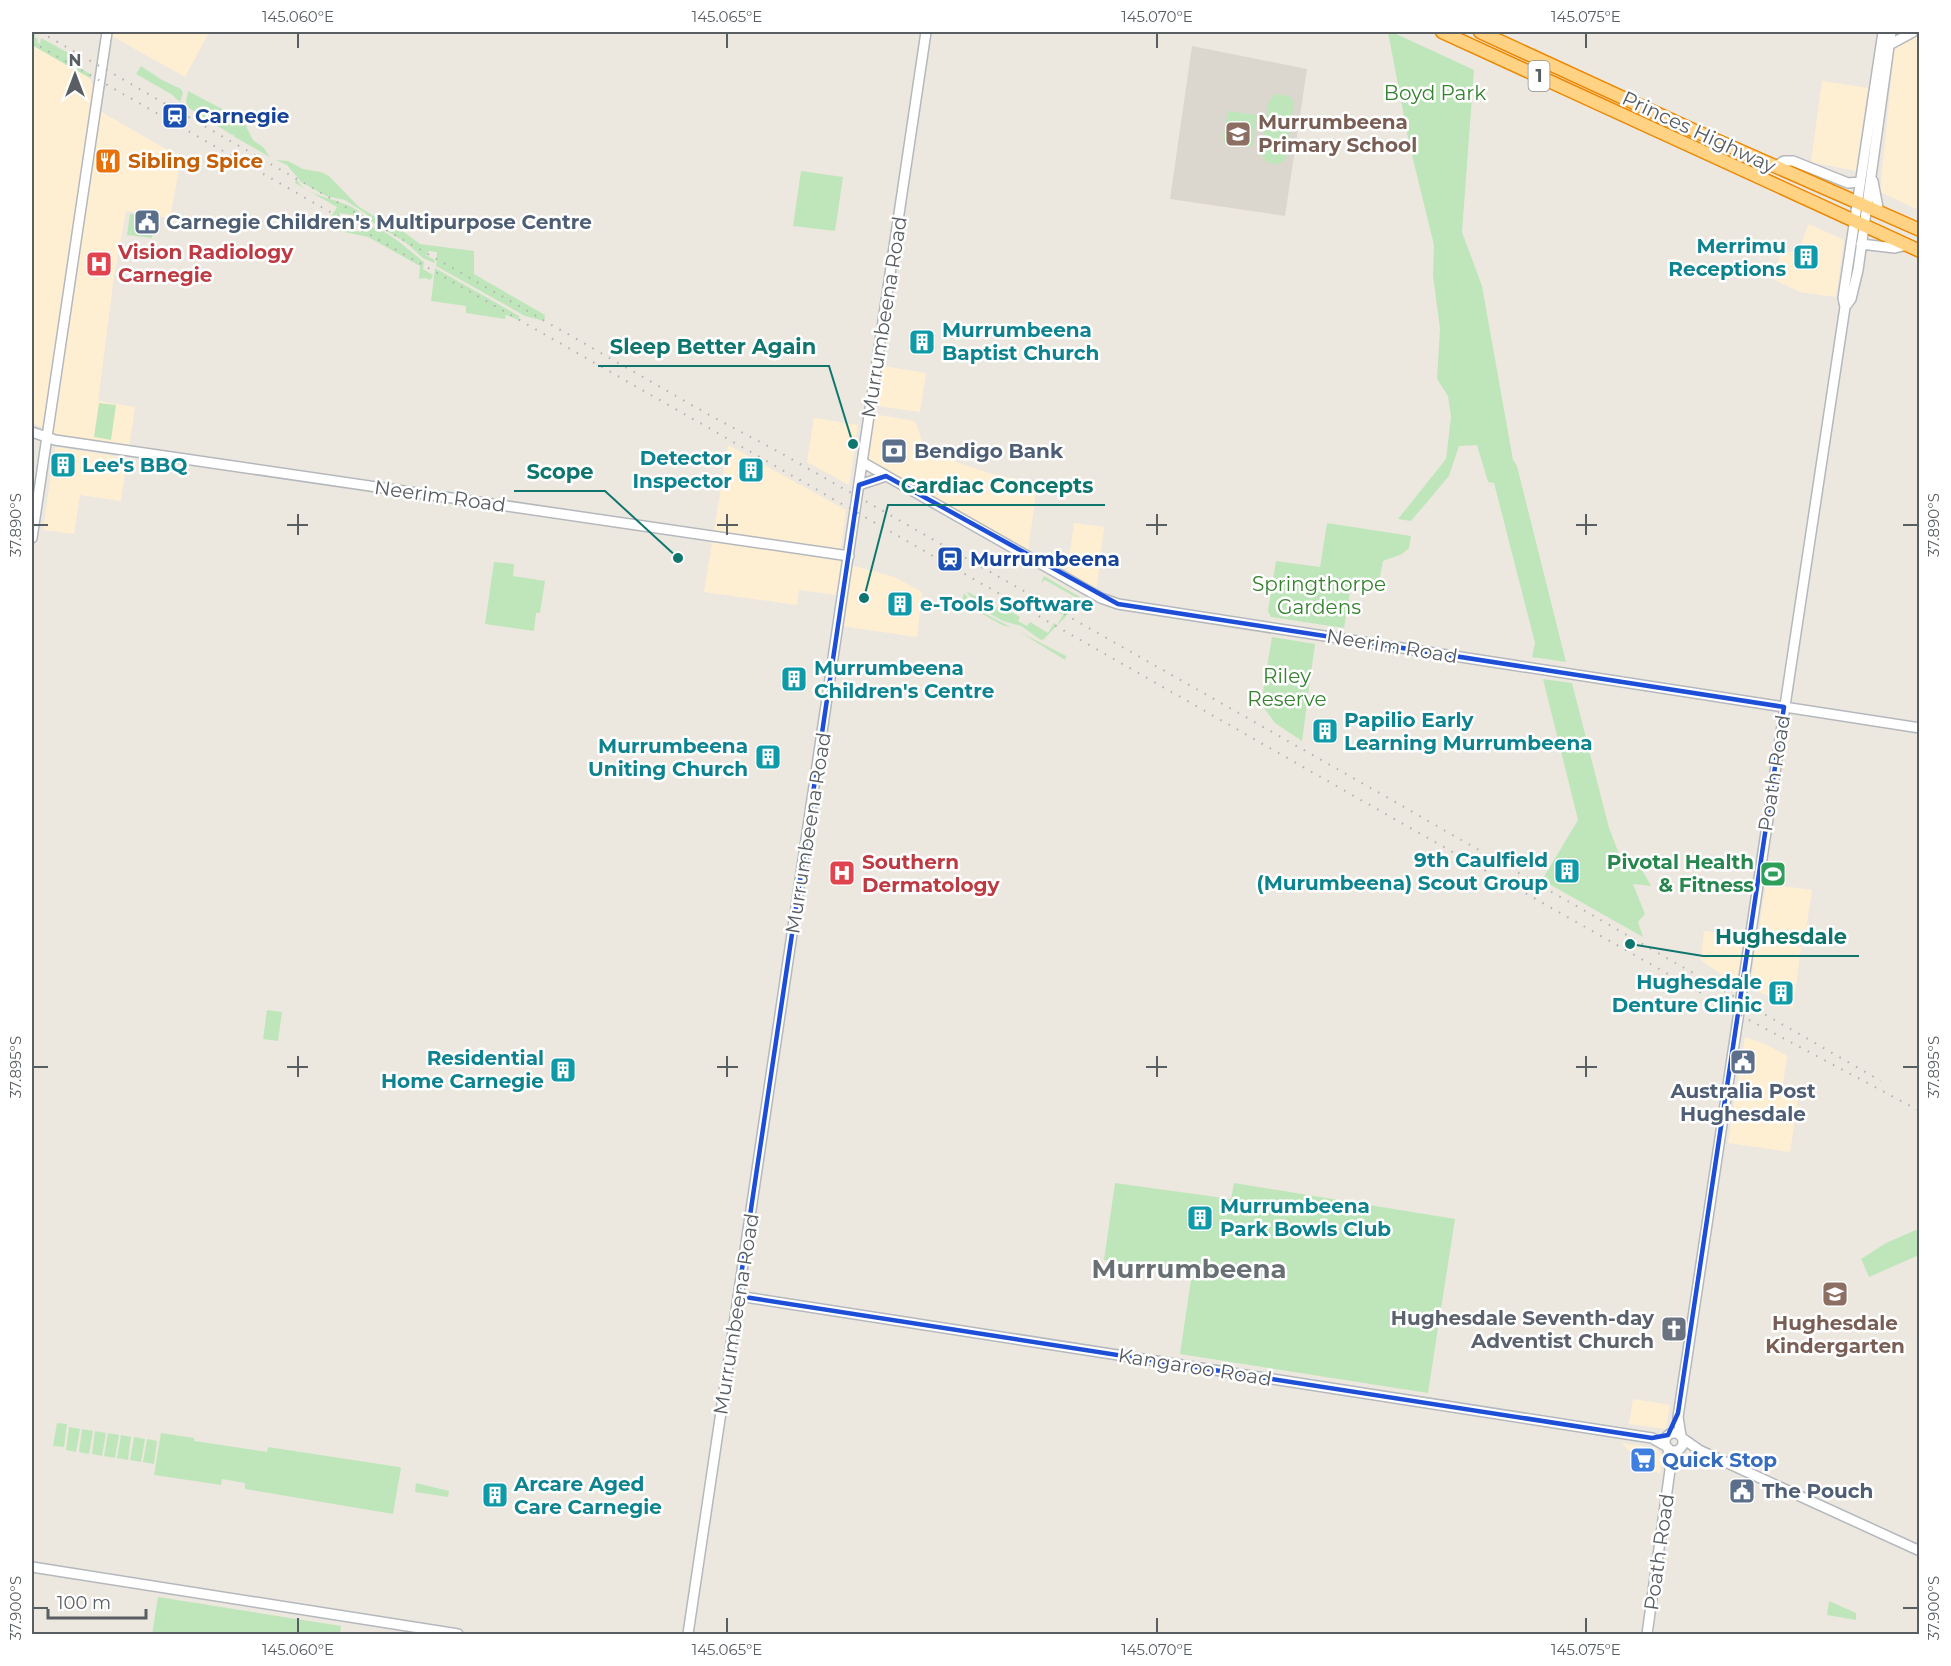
<svg xmlns="http://www.w3.org/2000/svg" width="1951" height="1666" font-family="Montserrat,sans-serif">
<style>
.commercial{fill:#ffefd2}
.education{fill:#dcd7ce}
.green{fill:#bfe6ba}
.lines{fill:none;stroke-linecap:round;stroke-linejoin:round}
.secondary-casing{stroke:#b4b8bd;stroke-width:12}
.highway-casing{stroke:#ec8700;stroke-width:15}
.secondary{stroke:#fff;stroke-width:9}
.highway{stroke:#ffd284;stroke-width:12}
.rail{stroke:#b0b1b2;stroke-width:2;stroke-dasharray:1.5 8;stroke-linecap:butt}
.marked{fill:none;stroke:#1d4ed8;stroke-width:4.5;stroke-linejoin:round}
.ticks{fill:none;stroke:#585e62;stroke-width:2}
.labels{text-anchor:middle;stroke-width:5;stroke-linejoin:round;paint-order:stroke}
.shield{fill:#fff;stroke:#8a8e91;stroke-width:1.5}
.shield-label{font-size:18px;font-weight:bold;fill:#585e62}
.park-label{font-size:20px;fill:#35822f;stroke:#fff}
.transit-label{font-size:20px;font-weight:bold;fill:#164399;stroke:#fff;text-anchor:start}
.education-label{font-size:20px;font-weight:bold;fill:#785e54;stroke:#fff;text-anchor:start}
.street-label{font-size:20px;fill:#585e62;stroke:#fff}
.food-label{font-size:20px;font-weight:bold;fill:#c56008;stroke:#fff;text-anchor:start}
.service-label{font-size:20px;font-weight:bold;fill:#4e5e75;stroke:#fff;text-anchor:start}
.culture-label{font-size:20px;font-weight:bold;fill:#0d838f;stroke:#fff;text-anchor:start}
.health-label{font-size:20px;font-weight:bold;fill:#be3a42;stroke:#fff;text-anchor:start}
.leisure-label{font-size:20px;font-weight:bold;fill:#27864d;stroke:#fff;text-anchor:end}
.worship-label{font-size:20px;font-weight:bold;fill:#5b616d;stroke:#fff;text-anchor:end}
.shop-label{font-size:20px;font-weight:bold;fill:#366cbe;stroke:#fff;text-anchor:start}
.district-label{font-size:26px;font-weight:bold;fill:#697074;stroke:#fff}
.leader{fill:none;stroke:#0f766e;stroke-width:2}
.callout-dot{fill:#0f766e;stroke:#fff;stroke-width:2}
.callout-label{font-size:21px;text-anchor:middle;font-weight:bold;fill:#0f766e;stroke:#fff;stroke-width:5;stroke-linejoin:round;paint-order:stroke}
.neatline{fill:none;stroke:#585e62;stroke-width:2}
.ticks-label{font-size:15px;text-anchor:middle;fill:#585e62}
</style>
<rect width="100%" height="100%" fill="#ede8df"/>
<!-- commercial -->
<path class="commercial" d="M113,32H209L185,77L112,36Z
M1896,32H1919V210L1880,192Z
M32,45L90,78L100,111L181,158L170,218L126,211L114,276L98,401L135,407L129,447L54,434L32,422Z
M1822,81L1868,88L1856,171L1811,162Z
M1809,224L1844,240L1836,297L1800,292L1775,280L1780,253L1798,251Z
M883,366L926,373L920,412L877,406Z
M873,414L915,421L924,446L959,463L992,474L1037,483L1028,552L1067,573L1074,523L1104,527L1096,593L866,461Z
M814,418L858,425L849,485L807,462Z
M728,445L846,510L839,562L894,577L922,592L917,637L834,625L837,595L799,590L797,605L704,592Z
M55,447L127,458L121,501L80,495L74,534L43,530Z
M1766,884L1812,890L1805,936L1759,929Z
M1704,931L1744,936L1737,979L1731,981L1701,960Z
M1756,940L1801,947L1793,1008L1755,990L1751,984Z
M1745,1037L1765,1044L1787,1056L1782,1091L1799,1093L1790,1152L1728,1143Z
M1633,1399L1670,1405L1666,1429L1629,1424Z
M1622,1443L1656,1448L1662,1455L1660,1473L1648,1471L1644,1466L1642,1467Z"/>
<!-- education -->
<path class="education" d="M1192,46L1307,69L1285,216L1170,199Z"/>
<!-- green -->
<path class="green" d="M32,32L35,34V37L38,39L37,42L40,44L41,38L74,56L73,60L81,65V69L91,74L90,78L74,69V65L70,67L32,45Z
M1388,32H1392L1474,70L1462,232L1482,286L1513,460L1517,466L1566,662L1532,657L1535,643L1494,483L1488,482L1477,445L1459,446L1449,476L1411,521L1398,519L1446,459L1451,417L1448,396L1437,379L1440,329L1433,276L1434,245L1409,143Z
M141,66L162,80L181,89L183,93L180,102L171,94L136,74Z
M188,91L243,120L253,140L263,147L270,157L233,136L235,134L232,135L189,108L186,102Z
M1275,94L1289,96L1294,102L1286,158C1281,166 1273,165 1265,161L1260,153L1269,101Z
M1228,111L1257,115L1255,130L1225,126Z
M1225,128L1255,132L1252,147L1223,142Z
M276,160L288,161L303,169L321,172L329,176L358,206L383,222L385,218L420,244L474,251V274L545,315L544,321L525,316L436,266L437,252L429,251L426,255L435,260L434,263L423,258L405,242L372,222L365,213L345,200L326,196L301,182L287,165Z
M801,171L843,177L835,231L793,226Z
M296,178C306,202 355,196 368,222L363,223V217L340,213L339,218L331,217L337,207L295,183Z
M130,214L144,216L142,218L140,227L153,229L152,238L127,235Z
M321,225L361,232L362,226C384,225 407,249 424,262L423,269L433,275L432,278L430,280L425,278L419,279L420,266L368,237L320,227Z
M435,268L519,316V320L506,315L505,319L466,313V306L431,301Z
M99,403L116,405L111,440L94,437Z
M1327,523L1411,536L1409,548L1402,554L1383,561L1379,582L1357,579L1351,586L1344,628L1271,617L1268,611L1276,561L1320,567Z
M494,562L514,564L513,576L545,581L540,613H536L534,631L485,624Z
M1044,576L1080,597L1072,610L1044,639L1041,640L1021,626L1003,621L978,607L966,591L977,597L975,602L993,612L996,607L1008,610L1020,617L1018,621L1027,626L1030,622L1048,633L1054,623L1057,625L1063,615L1059,613L1064,603L1063,608L1069,611L1073,607L1077,598L1045,580L1041,583Z
M964,593L976,609L1066,656L1065,660L1013,628L1002,625L977,611L962,600Z
M1272,637L1315,644L1302,741L1275,723L1261,704Z
M1543,679L1572,683L1609,828L1623,864L1640,866L1651,886L1633,884L1645,914L1638,922L1643,937L1542,880L1578,820Z
M267,1010L282,1012L278,1041L263,1039Z
M1115,1183L1231,1199L1234,1183L1455,1219L1428,1393L1180,1354L1192,1273L1104,1260Z
M1918,1229L1919,1255L1869,1277L1861,1259L1886,1243Z
M57,1423L67,1424L64,1447L53,1446Z
M69,1427L80,1429L76,1452L66,1450Z
M82,1429L93,1431L89,1454L79,1452Z
M95,1431L106,1433L102,1456L92,1454Z
M108,1433L119,1435L115,1458L104,1456Z
M161,1433L194,1438V1441L267,1452L268,1447L399,1467L401,1468L393,1514L245,1489V1483L222,1479L221,1485L154,1475Z
M121,1435L131,1437L128,1460L117,1458Z
M134,1437L145,1439L141,1462L130,1460Z
M147,1439L157,1441L154,1464L143,1462Z
M416,1483L449,1491L448,1497L415,1492Z
M158,1597L341,1626L340,1634H152Z
M1829,1601L1856,1613V1620L1827,1615Z"/>
<g class="lines">
<defs>
<path id="secondary" d="M1889,45L1913,32
M1774,167L1784,161H1793L1848,183L1860,182
M1873,181L1879,213
M1861,244L1895,248L1907,245
M1845,307L1851,299L1858,270L1891,32
M32,432L55,440L849,556
M862,462L1101,598L1118,604L1920,728
M859,485L886,476
M32,538L107,32
M738,1296L1639,1436L1652,1438L1666,1446
M1665 1442a9 9 0 1 1 18 0a9 9 0 1 1-18 0Z
M1681,1436L1678,1417L1845,307L1843,298L1883,32
M1682,1438L1699,1450L1920,1551
M32,1567L458,1634
M688,1634L926,32
M1647,1634L1670,1470L1668,1448"/>
<path id="highway" d="M1442,32L1920,251
M1480,32L1693,130L1920,230"/>
</defs>
<!-- secondary casing -->
<use href="#secondary" class="secondary-casing"/>
<!-- highway casing -->
<use href="#highway" class="highway-casing"/>
<!-- secondary -->
<use href="#secondary" class="secondary"/>
<!-- highway -->
<use href="#highway" class="highway"/>
<!-- rail -->
<path class="rail" d="M40,32L711,416L779,452L1383,795L1881,1081
M32,42L1375,808L1751,1021L1920,1111"/>
</g>
<!-- marked area -->
<path class="marked" d="M886,476L1118,604L1784,707L1678,1413L1668,1435L1652,1438L738,1296L859,485Z"/>
<!-- ticks -->
<path class="ticks" d="M298,33V48M727,33V48M1157,33V48M1586,33V48M298,514V535M727,514V535M1157,514V535M1586,514V535M33,525H48M287,525H308M717,525H738M1146,525H1167M1576,525H1597M1903,525H1918M298,1056V1077M727,1056V1077M1157,1056V1077M1586,1056V1077M33,1067H48M287,1067H308M717,1067H738M1146,1067H1167M1576,1067H1597M1903,1067H1918M33,1608H48M1903,1608H1918M298,1618V1633M727,1618V1633M1157,1618V1633M1586,1618V1633"/>
<!-- icons -->
<defs>
<symbol id="station-square" viewBox="-11 -11 22 22"><rect x="-9" y="-9" width="18" height="18" rx="4" fill="#1a4fb4" stroke="#fff"/><path d="M-3-6H3Q5-6 5-4V2Q5 4 3 4L4.5 6H3L1.5 4h-3L-3 6H-4.5L-3 4Q-5 4-5 2V-4Q-5-6-3-6ZM-3.5-4v3h7v-3ZM-3.5 1v1.5H-2V1ZM2 1v1.5H3.5V1Z" fill="#fff"/></symbol>
<symbol id="school-square" viewBox="-11 -11 22 22"><rect x="-9" y="-9" width="18" height="18" rx="4" fill="#8d6e63" stroke="#fff"/><path d="M0-5L7-2L0 1L-7-2ZM-4 1L0 2.5L4 1V4Q0 6-4 4Z" fill="#fff"/></symbol>
<symbol id="restaurant-square" viewBox="-11 -11 22 22"><rect x="-9" y="-9" width="18" height="18" rx="4" fill="#e8710a" stroke="#fff"/><path d="M-5-6h1v4h1v-4h1v4h1v-4h1v5L-1.5 .5V6h-2V.5L-5-1ZM5-6V6H3V1.5H1.5Q1.5-4 5-6Z" fill="#fff"/></symbol>
<symbol id="civic-square" viewBox="-11 -11 22 22"><rect x="-9" y="-9" width="18" height="18" rx="4" fill="#5c6f8a" stroke="#fff"/><path d="M-.6-6.5H3V-4.5H.6V-3L4-1V1h2V6H-6V1h2V-1L-.6-3ZM-1.2 2.5V6h2.4V2.5Z" fill="#fff"/></symbol>
<symbol id="building-square" viewBox="-11 -11 22 22"><rect x="-9" y="-9" width="18" height="18" rx="4" fill="#0f9aa8" stroke="#fff"/><path d="M-4-6H4V6H1V3H-1V6H-4ZM-2.5-4.3h1.7v1.8h-1.7ZM.8-4.3h1.7v1.8H.8ZM-2.5-1h1.7V.8h-1.7ZM.8-1h1.7V.8H.8Z" fill="#fff"/></symbol>
<symbol id="hospital-square" viewBox="-11 -11 22 22"><rect x="-9" y="-9" width="18" height="18" rx="4" fill="#e0444e" stroke="#fff"/><path d="M-5-5h3v3.5h4V-5h3V5h-3V1.5h-4V5h-3Z" fill="#fff"/></symbol>
<symbol id="bank-square" viewBox="-11 -11 22 22"><rect x="-9" y="-9" width="18" height="18" rx="4" fill="#5c6f8a" stroke="#fff"/><path d="M-6-4H6V4H-6ZM0-2.3a2.3 2.3 0 1 0 0 4.6a2.3 2.3 0 1 0 0-4.6Z" fill="#fff"/></symbol>
<symbol id="stadium-square" viewBox="-11 -11 22 22"><rect x="-9" y="-9" width="18" height="18" rx="4" fill="#2e9e5b" stroke="#fff"/><path d="M0-5a6.5 5 0 1 0 0 10a6.5 5 0 1 0 0-10ZM-3.5-1.8h7v3.6h-7Z" fill="#fff"/></symbol>
<symbol id="church-square" viewBox="-11 -11 22 22"><rect x="-9" y="-9" width="18" height="18" rx="4" fill="#6b7280" stroke="#fff"/><path d="M-1.2-6h2.4v3.5h3.3v2.4h-3.3V6h-2.4V-.1h-3.3v-2.4h3.3Z" fill="#fff"/></symbol>
<symbol id="supermarket-square" viewBox="-11 -11 22 22"><rect x="-9" y="-9" width="18" height="18" rx="4" fill="#3f7fe0" stroke="#fff"/><path d="M-6-5.5h2.5l.6 2H6L4.5 2H-2.5L-4.4-4H-6ZM-1.5 3.2a1.3 1.3 0 1 0 .1 0ZM3 3.2a1.3 1.3 0 1 0 .1 0Z" fill="#fff"/></symbol>
</defs>
<g fill-rule="evenodd">
<use href="#station-square" x="160" y="101" width="30" height="30"/>
<use href="#school-square" x="1223" y="119" width="30" height="30"/>
<use href="#restaurant-square" x="93" y="146" width="30" height="30"/>
<use href="#civic-square" x="132" y="207" width="30" height="30"/>
<use href="#building-square" x="1791" y="242" width="30" height="30"/>
<use href="#hospital-square" x="84" y="249" width="30" height="30"/>
<use href="#building-square" x="907" y="327" width="30" height="30"/>
<use href="#bank-square" x="879" y="436" width="30" height="30"/>
<use href="#building-square" x="48" y="450" width="30" height="30"/>
<use href="#building-square" x="736" y="455" width="30" height="30"/>
<use href="#station-square" x="935" y="544" width="30" height="30"/>
<use href="#building-square" x="885" y="589" width="30" height="30"/>
<use href="#building-square" x="779" y="664" width="30" height="30"/>
<use href="#building-square" x="1310" y="716" width="30" height="30"/>
<use href="#building-square" x="753" y="742" width="30" height="30"/>
<use href="#building-square" x="1552" y="856" width="30" height="30"/>
<use href="#hospital-square" x="827" y="858" width="30" height="30"/>
<use href="#stadium-square" x="1758" y="859" width="30" height="30"/>
<use href="#building-square" x="1766" y="978" width="30" height="30"/>
<use href="#civic-square" x="1728" y="1047" width="30" height="30"/>
<use href="#building-square" x="548" y="1055" width="30" height="30"/>
<use href="#building-square" x="1185" y="1203" width="30" height="30"/>
<use href="#school-square" x="1820" y="1279" width="30" height="30"/>
<use href="#church-square" x="1659" y="1314" width="30" height="30"/>
<use href="#supermarket-square" x="1628" y="1445" width="30" height="30"/>
<use href="#civic-square" x="1727" y="1476" width="30" height="30"/>
<use href="#building-square" x="480" y="1480" width="30" height="30"/>
</g>
<g class="labels">
<!-- shield labels -->
<rect class="shield" x="1528.5" y="61" width="21" height="30" rx="4.5"/>
<g class="shield-label">
<text x="1539" y="82">1</text>
</g>
<!-- park labels -->
<g class="park-label">
<text x="1435" y="100">Boyd Park</text>
<text x="1319" y="591">Springthorpe<tspan x="1319" dy="23">Gardens</tspan></text>
<text x="1287" y="683">Riley<tspan x="1287" dy="23">Reserve</tspan></text>
</g>
<!-- transit labels -->
<g class="transit-label">
<text x="195" y="123">Carnegie</text>
<text x="970" y="566">Murrumbeena</text>
</g>
<!-- education labels -->
<g class="education-label">
<text x="1258" y="129">Murrumbeena<tspan x="1258" dy="23">Primary School</tspan></text>
<text x="1835" y="1330" text-anchor="middle">Hughesdale<tspan x="1835" dy="23">Kindergarten</tspan></text>
</g>
<!-- street labels -->
<g class="street-label">
<text transform="translate(1699 132) rotate(25)" y="7">Princes Highway</text>
<text transform="translate(884 317) rotate(-81)" y="7">Murrumbeena Road</text>
<text transform="translate(440 496) rotate(8)" y="7">Neerim Road</text>
<text transform="translate(1392 646) rotate(9)" y="7">Neerim Road</text>
<text transform="translate(1774 773) rotate(-81)" y="7">Poath Road</text>
<text transform="translate(808 833) rotate(-81)" y="7">Murrumbeena Road</text>
<text transform="translate(736 1314) rotate(-81)" y="7">Murrumbeena Road</text>
<text transform="translate(1195 1367) rotate(9)" y="7">Kangaroo Road</text>
<text transform="translate(1659 1552) rotate(-82)" y="7">Poath Road</text>
</g>
<!-- food labels -->
<g class="food-label">
<text x="128" y="168">Sibling Spice</text>
</g>
<!-- service labels -->
<g class="service-label">
<text x="166" y="229">Carnegie Children's Multipurpose Centre</text>
<text x="914" y="458">Bendigo Bank</text>
<text x="1743" y="1098" text-anchor="middle">Australia Post<tspan x="1743" dy="23">Hughesdale</tspan></text>
<text x="1762" y="1498">The Pouch</text>
</g>
<!-- culture labels -->
<g class="culture-label">
<text x="1786" y="253" text-anchor="end">Merrimu<tspan x="1786" dy="23">Receptions</tspan></text>
<text x="942" y="337">Murrumbeena<tspan x="942" dy="23">Baptist Church</tspan></text>
<text x="732" y="465" text-anchor="end">Detector<tspan x="732" dy="23">Inspector</tspan></text>
<text x="82" y="472">Lee's BBQ</text>
<text x="920" y="611">e-Tools Software</text>
<text x="814" y="675">Murrumbeena<tspan x="814" dy="23">Children's Centre</tspan></text>
<text x="1344" y="727">Papilio Early<tspan x="1344" dy="23">Learning Murrumbeena</tspan></text>
<text x="748" y="753" text-anchor="end">Murrumbeena<tspan x="748" dy="23">Uniting Church</tspan></text>
<text x="1548" y="867" text-anchor="end">9th Caulfield<tspan x="1548" dy="23">(Murumbeena) Scout Group</tspan></text>
<text x="1762" y="989" text-anchor="end">Hughesdale<tspan x="1762" dy="23">Denture Clinic</tspan></text>
<text x="544" y="1065" text-anchor="end">Residential<tspan x="544" dy="23">Home Carnegie</tspan></text>
<text x="1220" y="1213">Murrumbeena<tspan x="1220" dy="23">Park Bowls Club</tspan></text>
<text x="514" y="1491">Arcare Aged<tspan x="514" dy="23">Care Carnegie</tspan></text>
</g>
<!-- health labels -->
<g class="health-label">
<text x="118" y="259">Vision Radiology<tspan x="118" dy="23">Carnegie</tspan></text>
<text x="862" y="869">Southern<tspan x="862" dy="23">Dermatology</tspan></text>
</g>
<!-- leisure labels -->
<g class="leisure-label">
<text x="1754" y="869">Pivotal Health<tspan x="1754" dy="23">&amp; Fitness</tspan></text>
</g>
<!-- worship labels -->
<g class="worship-label">
<text x="1654" y="1325">Hughesdale Seventh-day<tspan x="1654" dy="23">Adventist Church</tspan></text>
</g>
<!-- shop labels -->
<g class="shop-label">
<text x="1662" y="1467">Quick Stop</text>
</g>
<!-- district labels -->
<g class="district-label">
<text x="1189" y="1278">Murrumbeena</text>
</g>
</g>
<!-- callouts -->
<path class="leader" d="M853 444L829 366H598M678 558L605 491H514M864 598L888 505H1105M1630 944L1703 956H1859"/>
<g class="callout-dot">
<circle cx="853" cy="444" r="6"/>
<circle cx="678" cy="558" r="6"/>
<circle cx="864" cy="598" r="6"/>
<circle cx="1630" cy="944" r="6"/>
</g>
<g class="callout-label">
<text x="713" y="354">Sleep Better Again</text>
<text x="560" y="479">Scope</text>
<text x="997" y="493">Cardiac Concepts</text>
<text x="1781" y="944">Hughesdale</text>
</g>
<!-- border -->
<rect width="1951" height="1666" fill="none" stroke="#ffffff" stroke-width="66"/>
<!-- north arrow -->
<g transform="translate(75 75)" stroke="#ffffff" stroke-width="4.5" paint-order="stroke">
<path d="M0-4.5L10 22L0 15L-10 22Z" fill="#585e62"/>
<text y="-9" font-size="16" font-weight="bold" text-anchor="middle" fill="#585e62">N</text>
</g>
<!-- scale -->
<path d="M48 1609v9h98v-9" fill="none" stroke="#585e62" stroke-width="3"/>
<text x="57" y="1609" font-size="18" fill="#585e62" stroke="#ffffff" stroke-width="4.5" paint-order="stroke">100 m</text>
<rect x="33" y="33" width="1885" height="1600" class="neatline"/>
<g class="ticks-label">
<text x="298" y="22">145.060°E</text>
<text x="727" y="22">145.065°E</text>
<text x="1157" y="22">145.070°E</text>
<text x="1586" y="22">145.075°E</text>
<text transform="translate(16 525) rotate(-90)" y="5">37.890°S</text>
<text transform="translate(1934 525) rotate(-90)" y="5">37.890°S</text>
<text transform="translate(16 1067) rotate(-90)" y="5">37.895°S</text>
<text transform="translate(1934 1067) rotate(-90)" y="5">37.895°S</text>
<text transform="translate(16 1608) rotate(-90)" y="5">37.900°S</text>
<text transform="translate(1934 1608) rotate(-90)" y="5">37.900°S</text>
<text x="298" y="1655">145.060°E</text>
<text x="727" y="1655">145.065°E</text>
<text x="1157" y="1655">145.070°E</text>
<text x="1586" y="1655">145.075°E</text>
</g>
</svg>
